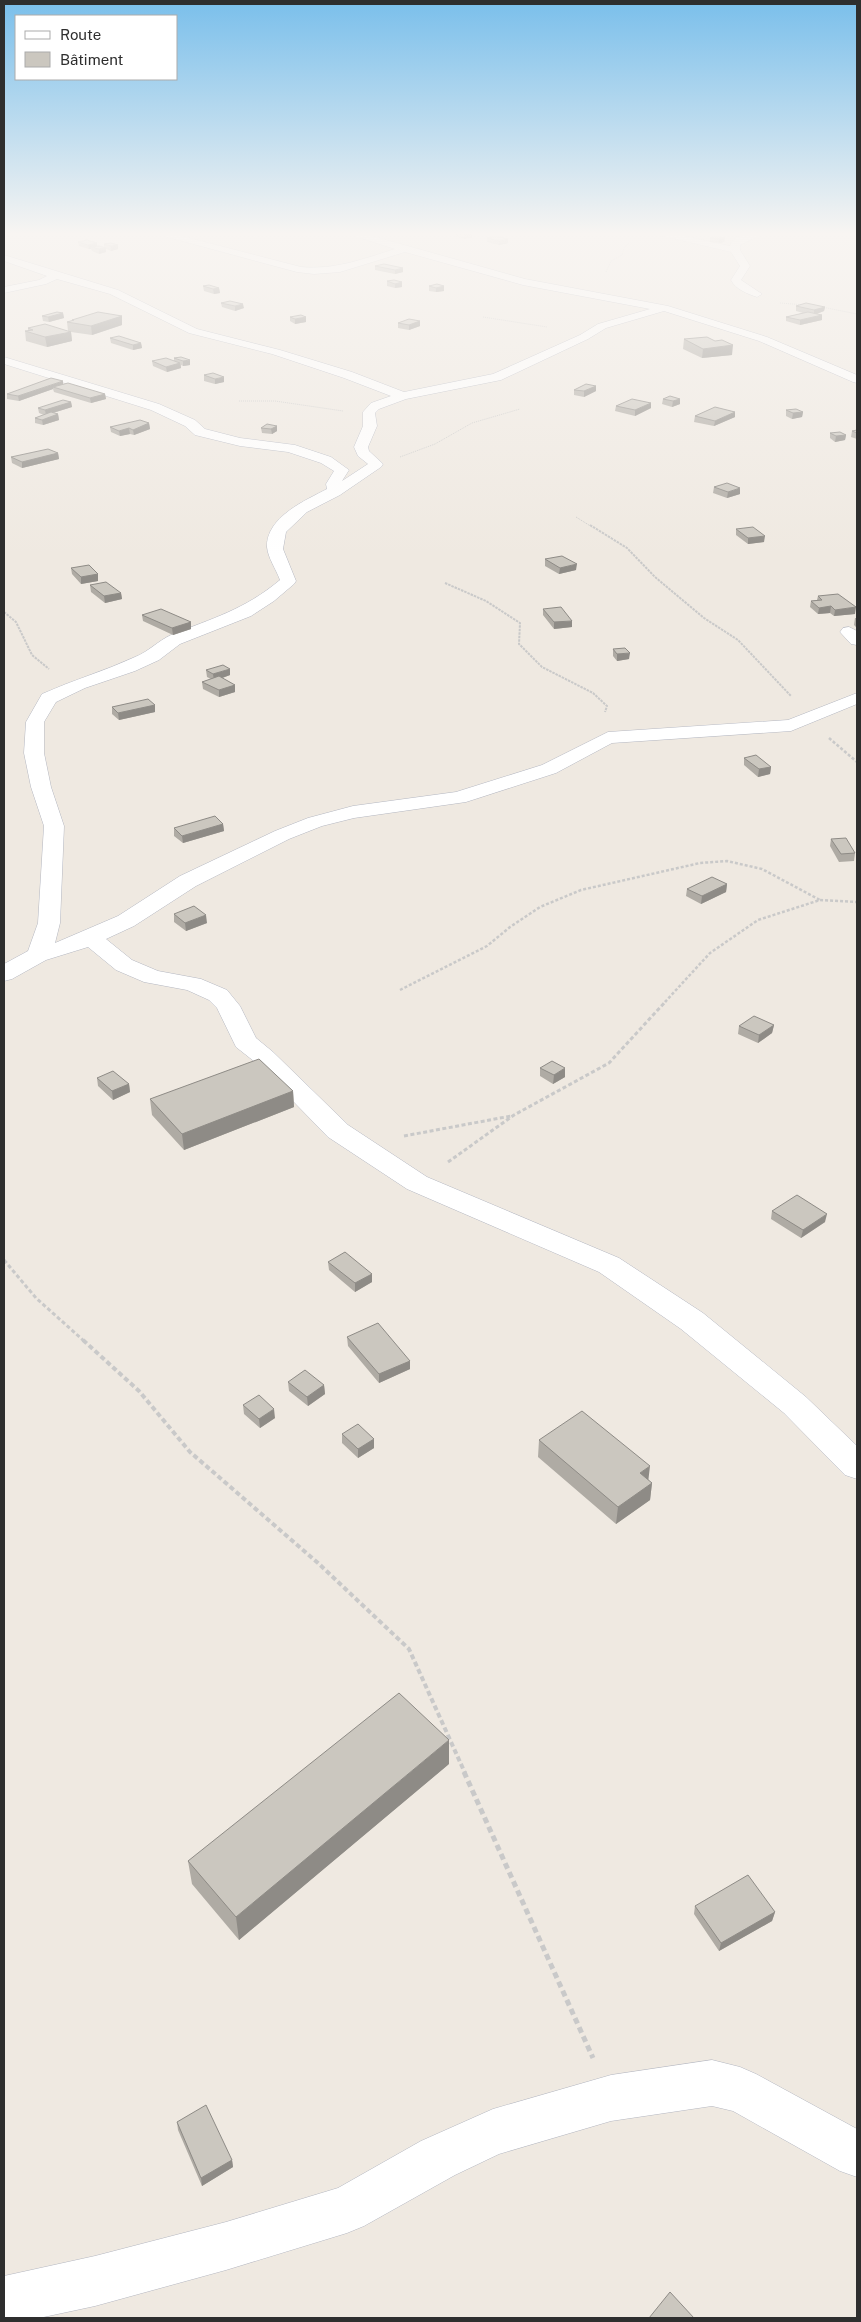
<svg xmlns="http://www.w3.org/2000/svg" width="861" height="2322" font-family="'Public Sans',sans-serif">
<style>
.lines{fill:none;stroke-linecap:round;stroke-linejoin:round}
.minor-casing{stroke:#b4b7c1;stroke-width:1}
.path-far5{stroke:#c9c9c9;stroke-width:1;stroke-dasharray:1 1;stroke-linecap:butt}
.path-far4{stroke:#c9c9c9;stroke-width:2;stroke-dasharray:2.5 1;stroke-linecap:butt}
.path-far3{stroke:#c9c9c9;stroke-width:2.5;stroke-dasharray:3 2;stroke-linecap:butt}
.path-far2{stroke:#c9c9c9;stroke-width:3;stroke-dasharray:4 2.5;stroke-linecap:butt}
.path-far1{stroke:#c9c9c9;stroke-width:4;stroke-dasharray:5 3;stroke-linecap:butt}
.path{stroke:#c9c9c9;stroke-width:5;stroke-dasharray:6 4;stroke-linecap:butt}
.minor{fill:#fff;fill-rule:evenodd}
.wall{fill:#afaba4}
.shaded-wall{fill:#8e8b86}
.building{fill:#cbc7bf;stroke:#8e8b86}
</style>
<rect width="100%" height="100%" fill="#efe9e1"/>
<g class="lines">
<defs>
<path id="minor" d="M4,232H19L4,237Z
M149,232H166L301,267C335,270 363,259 395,249L342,232H358L525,279L668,306L767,337L857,375V383L853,382L759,341L664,311L606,328L588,339L501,380L406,399L379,409L375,413L377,426L368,447L369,451L383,464L381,467L340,495L307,512L286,532L283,549L296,581L294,584L274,601L251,616L180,644L159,660L135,671L85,688L56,702L44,722V753L51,787L64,826L60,923L55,943L118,916L180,876L275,831L308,818L353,806L456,792L542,765L608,732L788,720L857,693V704L791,731L612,743L556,773L466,802L354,818L322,826L289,839L196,886L134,926L106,939L132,960L158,971L201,979L227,990L240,1006L256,1038L273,1052L348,1125L427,1177L619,1258L703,1313L806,1397L857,1446V1479L845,1475L784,1413L681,1329L599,1272L407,1189L328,1137L255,1062L236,1047L217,1008L209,1000L187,990L144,982L116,970L88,947L46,960L12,979L4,981V964L28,951L38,923L44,826L31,787L24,753L26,722L42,694C73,680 105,671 135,657C148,652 158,641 171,635C213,618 244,610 280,580C276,569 268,558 267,547C266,517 306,500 327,489L326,484L334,471L321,463L288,452L240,446L195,435L185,426L151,410L4,364V357L159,404L195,420L205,429L240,438L295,445L331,457L349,470L342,481L368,464L358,456L354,447L363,426V412L371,403L391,396L344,378L272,354L189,333L110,294L57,279L46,284L4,293V287L39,280L47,276L4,261V255L118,290L197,329L280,350L352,372L404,392L493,374L580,335L598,324L650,309L523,285L405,252L340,272L314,274L297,272Z
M646,232H665L730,246C735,233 754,232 766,232L740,245V250L750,266L741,280L762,294L757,297C748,294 735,289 731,280L740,266L731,252Z
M849,627L857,631V645L851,644L840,632L843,628Z
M712,2060L740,2067L756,2074L857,2129V2177L840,2171L733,2111L712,2106L611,2121L499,2154L455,2175L364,2226L347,2233L226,2270L95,2306L39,2318H4V2276L95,2256L226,2222L338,2188L421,2141L493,2109L611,2075Z"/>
</defs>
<!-- minor casing -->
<use href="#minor" class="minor-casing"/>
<!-- path-far5 -->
<path class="path-far5" d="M606,272L611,261L622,255L624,248L629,243
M780,303L806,305
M822,307L857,314
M483,317L547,327
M239,401H275L343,411
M400,457L435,444L472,423L520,409
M576,517L592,527"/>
<!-- path-far4 -->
<path class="path-far4" d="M590,525L627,548L655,577L704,618L738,640L791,696
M445,583L486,601L520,623L519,644L542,667L593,693L607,706L605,712
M4,612L16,622L32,655L49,669"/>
<!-- path-far3 -->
<path class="path-far3" d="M829,738L857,762
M400,990L487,946L510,927L540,907L581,890L700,863L727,861L762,869L820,900
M665,1002L710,953L758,920L820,900L857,902"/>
<!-- path-far2 -->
<path class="path-far2" d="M404,1136L511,1116
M448,1162L514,1115L609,1063L666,1001
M4,1260L36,1298L84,1341"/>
<!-- path-far1 -->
<path class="path-far1" d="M83,1340L139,1391L190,1452L318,1563L409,1649L465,1773"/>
<!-- path -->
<path class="path" d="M464,1772L593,2058"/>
<!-- minor -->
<use href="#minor" class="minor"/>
</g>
<!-- wall -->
<path class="wall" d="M455,232H468L472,237L464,239L455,236Z
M487,238L508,239V243L499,245L487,242Z
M710,238H725L724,242L719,243L710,242Z
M78,242L104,248V244L118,245V249L111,251L106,249V252L99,254L92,251L91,249H89L79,246Z
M375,266L403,268V272L395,274L375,270Z
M394,280L402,287L395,288L387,286V281Z
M203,286L219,288L220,293L214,294L204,291Z
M429,286H444V291L436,292L429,291Z
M221,303L244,308L235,311L222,307Z
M796,306L825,307L824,311L816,314L822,315V320L800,325L786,321V317L803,313L796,311Z
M63,313L64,318L49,322L43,321L42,316Z
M122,316V325L92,335L71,332L72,341L47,347L26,341L25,331H28V328L68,331L67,322L72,321V320Z
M290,317L306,322L295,324L290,321Z
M420,321V326L409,330L398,328V323Z
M110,338L141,343L142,348L133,350L111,343Z
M684,339L715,341L732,355L702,358L683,349Z
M181,357L190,365L183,366L181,365V368L167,372L153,366L152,361H174V358Z
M204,375L224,382L215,384L204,381Z
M63,384L105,394L106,399L91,403L54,392L53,389L19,401L7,399V394Z
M596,386V391L584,397L574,395V390Z
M663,399H680V404L672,407L662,404Z
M71,402L72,407L53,413L58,414L59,420L43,425L35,423V418L44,415L39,413L38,408Z
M616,406L651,408L635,416L615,411Z
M786,410L803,412L802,417L792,419L786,416Z
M695,416L735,417L714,426L694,422Z
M149,423L150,429L134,435L130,434L120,436L111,432L110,427Z
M277,426V431L272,434L262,433L261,428Z
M857,430V439L851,437L852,431Z
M830,433L846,435L845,440L835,442L830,438Z
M58,453L59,459L22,468L12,463L11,457Z
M714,487L740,494L727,498L713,493Z
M736,529L764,542L748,544L736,535Z
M545,559L576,570L559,574L545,566Z
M71,568L98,574V581L81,584L72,574Z
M90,585L121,593L122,599L105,603L91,592Z
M818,596L855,614L834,616L830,613L818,614L810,607L811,601L817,600Z
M543,609L572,627L554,629L543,615Z
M142,615L191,622V629L173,635L143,621Z
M855,618H857V628L854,625Z
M613,649L629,659L617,661L613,656Z
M206,670L230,675L222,678L235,685V692L219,697L203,689L202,682L211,679L207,677Z
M155,705V712L119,720L112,714V707Z
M744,758L771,767L770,774L758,777L744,765Z
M223,824L224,831L183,843L174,836V828Z
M831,839L855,853L854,861L839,862L830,846Z
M727,884L726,892L701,904L686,896L687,889Z
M174,914L207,923L186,931L174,922Z
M774,1025L772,1033L758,1043L738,1034L739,1026Z
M540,1068L565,1077L553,1084L540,1076Z
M97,1078L129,1084L130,1092L113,1100L98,1086Z
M293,1091L294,1107L184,1150L152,1115L150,1099Z
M772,1211L825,1222L801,1238L771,1219Z
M328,1262L372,1274V1282L355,1292L329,1270Z
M347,1337L410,1361V1369L379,1383L348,1346Z
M288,1382L324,1385L325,1394L308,1406L289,1391Z
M243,1405L275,1418L260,1428L244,1414Z
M342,1434L374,1439V1448L358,1458L342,1443Z
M539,1440L648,1480L652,1483L650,1500L616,1524L538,1457Z
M449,1764L239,1940L192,1884L188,1861Z
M695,1906L775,1912L772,1921L719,1951L694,1914Z
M177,2122L232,2160L233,2167L202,2186L178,2130Z"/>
<!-- shaded-wall -->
<path class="shaded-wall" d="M472,233V237L464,239L465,234Z
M725,238L724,242L719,243V239Z
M508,239V243L499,245V241Z
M97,243V248L91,247V249H89L88,245Z
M118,245V249L111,251V246Z
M106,248V252L99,254V249Z
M403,268V272L395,274V270Z
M402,282V287L395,288V284Z
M444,286V291L436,292V288Z
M219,288L220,293L214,294L213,289Z
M243,304L244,308L235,311V306Z
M825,307L824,311L814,315V310Z
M63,313L64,318L49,322L48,317Z
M822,315V320L800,325V320Z
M122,316V325L92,335L91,326Z
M306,317V322L295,324V319Z
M420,321V326L409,330V325Z
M71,332L72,341L47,347L45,337Z
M141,343L142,348L133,350V345Z
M733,345L732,355L702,358L703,349Z
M190,360V365L183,366V361Z
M180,363L181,368L167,372L166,367Z
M224,377V382L215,384V379Z
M63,381V386L53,387V389L19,401L18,396Z
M596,386V391L584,397V391Z
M105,394L106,399L91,403L90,398Z
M680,399V404L672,407L673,401Z
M71,402L72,407L46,415L45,410Z
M651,403V408L635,416V410Z
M735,412V417L714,426L715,421Z
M803,412L802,417L792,419L793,413Z
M58,414L59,420L43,425L42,420Z
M149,423L150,429L134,435L133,430Z
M277,426V431L272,434L271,429Z
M129,428L130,434L120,436L119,431Z
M846,435L845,440L835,442L836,436Z
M58,453L59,459L22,468V462Z
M740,488V494L727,498L728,492Z
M765,536L764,542L748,544V538Z
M577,564L576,570L559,574L560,568Z
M98,574V581L81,584V577Z
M121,593L122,599L105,603L104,596Z
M831,606L830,613L818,614L819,608Z
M856,607L855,614L834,616L835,610Z
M572,621V627L554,629V622Z
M191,622V629L173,635L172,628Z
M630,653L629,659L617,661V654Z
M230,669V675L214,681L213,674Z
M235,685V692L219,697V690Z
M155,705V712L119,720L118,713Z
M771,767L770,774L758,777L759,769Z
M223,824L224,831L183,843L182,836Z
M727,884L726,892L701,904L702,896Z
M206,915L207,923L186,931L185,923Z
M774,1025L772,1033L758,1043L759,1035Z
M565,1068V1077L553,1084L554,1075Z
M129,1084L130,1092L113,1100L112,1091Z
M293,1091L294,1107L184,1150L182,1134Z
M827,1214L825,1222L801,1238L803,1230Z
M372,1274V1282L355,1292V1283Z
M410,1361V1369L379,1383V1374Z
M324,1385L325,1394L308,1406L307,1397Z
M274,1409L275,1418L260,1428L259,1419Z
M374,1439V1448L358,1458V1449Z
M650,1466L648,1483L640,1473Z
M652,1483L650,1500L616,1524L618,1507Z
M449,1740V1764L239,1940L236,1917Z
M775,1912L772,1921L719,1951L721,1943Z
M232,2160L233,2167L202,2186L201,2178Z"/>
<!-- building -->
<path class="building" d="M456,232H468L472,233L465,234Z
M496,236L508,239L499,241L487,238Z
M716,236L725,238L719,239L710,238Z
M87,240L97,243L88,245L78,242Z
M111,243L118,245L111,246L104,244Z
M99,246L106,248L99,249L91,247Z
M384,264L403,268L395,270L375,266Z
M394,280L402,282L395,284L387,281Z
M437,284L444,286L436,288L429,286Z
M209,285L219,288L213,289L203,286Z
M230,301L243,304L235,306L221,303Z
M806,303L825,307L814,310L796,306Z
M57,312L63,313L48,317L42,316Z
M98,312L122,316L91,326L67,322L74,320H72Z
M808,312L822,315L800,320L786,317Z
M301,315L306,317L295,319L290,317Z
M409,319L420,321L409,325L398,323Z
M45,324L71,332L45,337L25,331L33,330L28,328Z
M119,336L141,343L133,345L110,338Z
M707,337L715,341L722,340L733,345L703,349L684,339Z
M181,357L190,360L183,361L174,358Z
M166,358L180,363L166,367L152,361Z
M213,373L224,377L215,379L204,375Z
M51,378L63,381L18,396L7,394Z
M68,383L105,394L90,398L53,387Z
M586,384L596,386L584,391L574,390Z
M670,396L680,399L673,401L663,399Z
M632,399L651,403L635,410L616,406Z
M63,400L71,402L45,410L38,408Z
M715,407L735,412L715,421L695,416Z
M796,409L803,412L793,413L786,410Z
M51,412L58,414L42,420L35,418Z
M140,420L149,423L133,430L129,428L119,431L110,427Z
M267,424L277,426L271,429L261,428Z
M857,430V433L852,431Z
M840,432L846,435L836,436L830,433Z
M48,449L58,453L22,462L11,457Z
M727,483L740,488L728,492L714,487Z
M753,527L765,536L748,538L736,529Z
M562,556L577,564L560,568L545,559Z
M89,565L98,574L81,577L71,568Z
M106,582L121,593L104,596L90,585Z
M838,594L856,607L835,610L831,606L819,608L811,601L822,600L818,596Z
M561,607L572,621L554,622L543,609Z
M161,609L191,622L172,628L142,615Z
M625,648L630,653L617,654L613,649Z
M223,665L230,669L213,674L206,670Z
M219,676L235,685L219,690L202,682Z
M148,699L155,705L118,713L112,707Z
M756,755L771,767L759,769L744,758Z
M215,816L223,824L182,836L174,828Z
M846,838L855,853L841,854L831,839Z
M712,877L727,884L702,896L687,889Z
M194,906L206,915L185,923L174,914Z
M754,1016L774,1025L759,1035L739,1026Z
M259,1059L293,1091L182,1134L150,1099Z
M552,1061L565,1068L554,1075L540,1068Z
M113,1071L129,1084L112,1091L97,1078Z
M797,1195L827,1214L803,1230L772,1211Z
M345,1252L372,1274L355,1283L328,1262Z
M378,1323L410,1361L379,1374L347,1337Z
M305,1370L324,1385L307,1397L288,1382Z
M259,1395L274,1409L259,1419L243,1405Z
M582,1411L650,1466L640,1473L652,1483L618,1507L539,1440Z
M358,1424L374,1439L358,1449L342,1434Z
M399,1693L449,1740L236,1917L188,1861Z
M748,1875L775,1912L721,1943L695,1906Z
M206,2105L232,2160L201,2178L177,2122Z
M670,2292L694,2318H649Z"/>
<!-- sky -->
<linearGradient id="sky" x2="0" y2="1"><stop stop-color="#7abfeb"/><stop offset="0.42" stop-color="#f8f5f2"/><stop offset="1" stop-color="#f8f5f2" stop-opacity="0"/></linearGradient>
<rect width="861" height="557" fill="url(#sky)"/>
<!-- border -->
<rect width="861" height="2322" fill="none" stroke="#2e2e2e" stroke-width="10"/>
<!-- legend -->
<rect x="15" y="15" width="162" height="65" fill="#ffffff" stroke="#ababab"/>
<rect x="25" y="31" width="25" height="8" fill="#ffffff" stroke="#ababab"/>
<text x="60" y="40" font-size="15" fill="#2e2e2e">Route</text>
<rect x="25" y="52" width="25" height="15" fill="#cbc7bf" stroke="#ababab"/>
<text x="60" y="65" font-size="15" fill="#2e2e2e">Bâtiment</text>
</svg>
